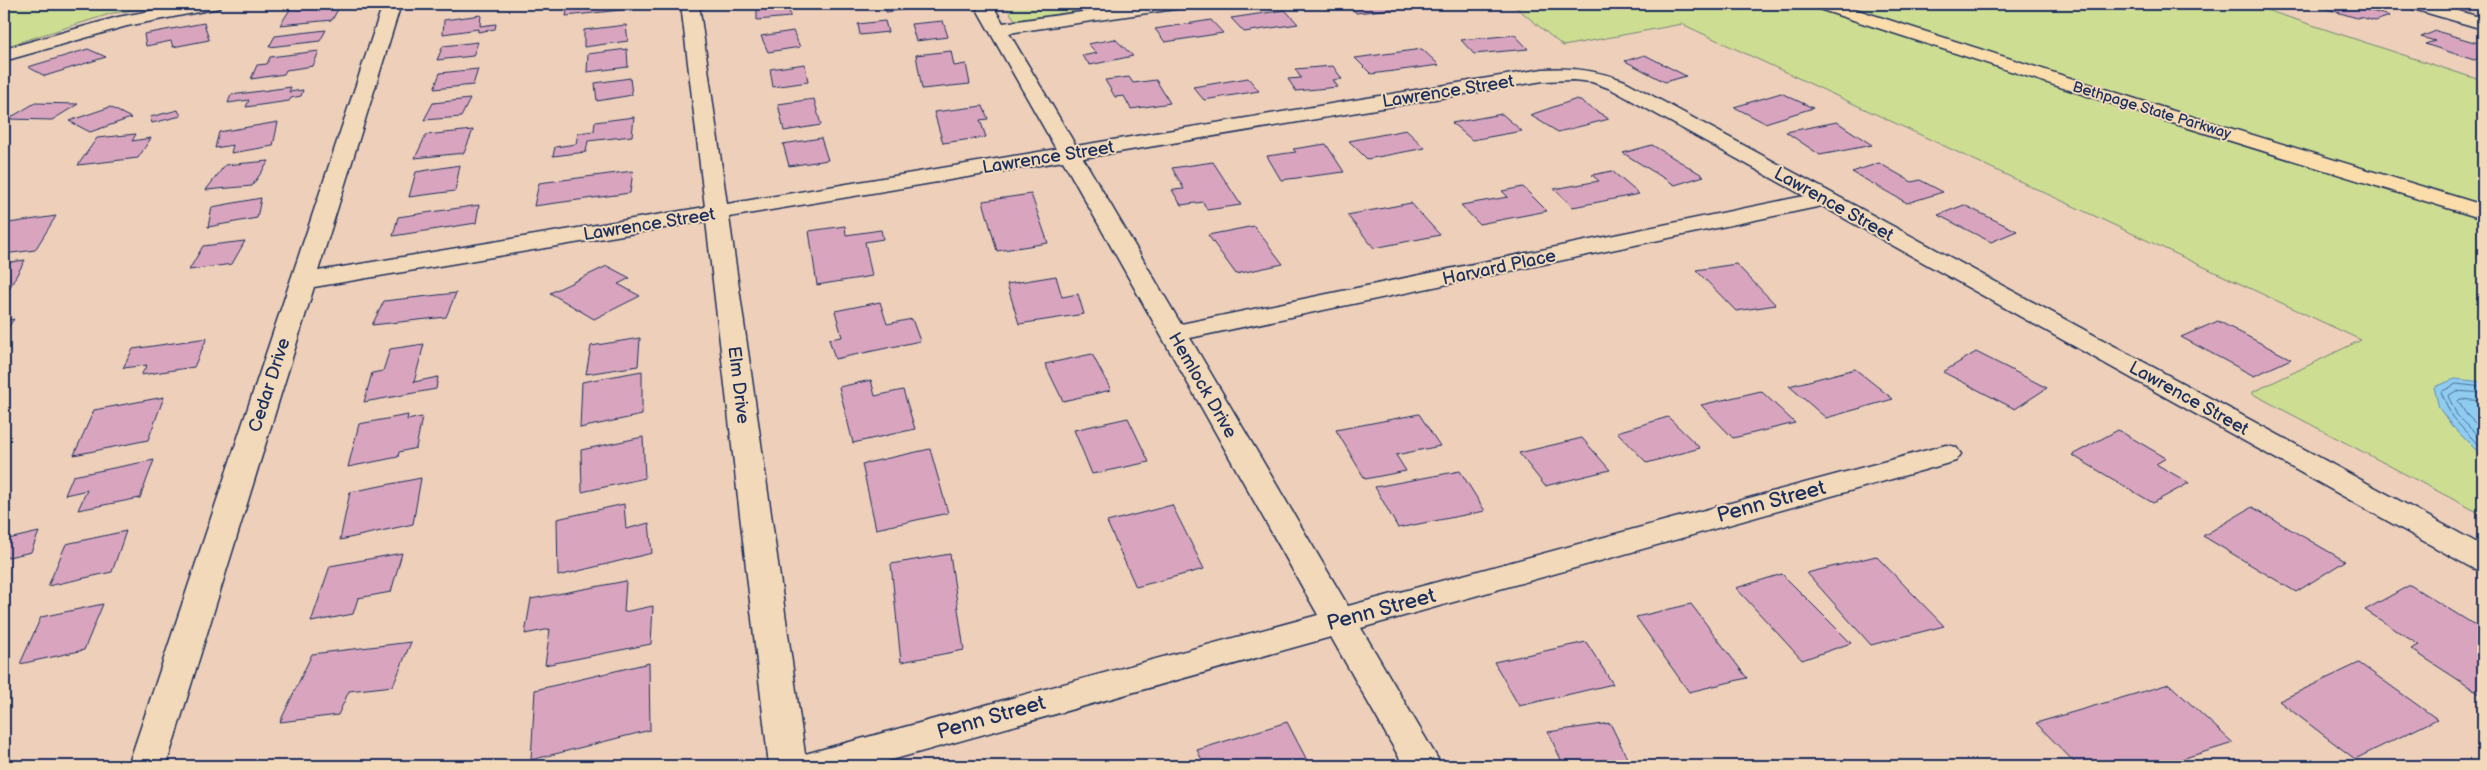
<svg xmlns="http://www.w3.org/2000/svg" width="2487" height="770" font-family="'Balsamiq Sans',sans-serif">
<style>
.green{fill:#cddd91;stroke:#748678}
.water{fill:#90ccf0;stroke:#618db6}
.lines{fill:none;stroke-linecap:round;stroke-linejoin:round}
.shore{stroke:#4a6e98;stroke-width:1}
.building{fill:#d9a5be;stroke:#1b2f5e}
.minor-casing{stroke:#1b2f5e;stroke-width:3}
.trunk-casing{stroke:#1b2f5e;stroke-width:3}
.minor{fill:#f2d9b9;fill-rule:evenodd}
.trunk{fill:#faddab;fill-rule:evenodd}
.labels{text-anchor:middle;stroke-width:4;stroke-linejoin:round;paint-order:stroke}
.far-street-label{font-size:15px;fill:#1b2f5e;stroke:#f2d9b9}
.street-label{font-size:18px;fill:#1b2f5e;stroke:#f2d9b9}
.near-street-label{font-size:21px;fill:#1b2f5e;stroke:#f2d9b9}
</style>
<rect width="100%" height="100%" fill="#edcfba"/>
<filter id="ink" filterUnits="userSpaceOnUse"><feTurbulence type="fractalNoise" baseFrequency=".02" numOctaves="2"/><feDisplacementMap in="SourceGraphic" scale="10" xChannelSelector="R" yChannelSelector="G"/><feConvolveMatrix kernelMatrix="1 2 1 2 8 2 1 2 1" color-interpolation-filters="sRGB"/></filter>
<g filter="url(#ink)">
<!-- green -->
<path class="green" d="M4,4H180L113,13L4,47Z
M1004,4H1130L1015,20Z
M1512,4H2248L2483,81V515L2251,393L2361,340L1682,24L1563,46Z"/>
<!-- water -->
<path class="water" d="M2455,379L2483,382V457L2452,426L2439,408L2434,387Z"/>
<g class="lines">
<!-- shore -->
<path class="shore" d="M2483,387L2456,384L2441,392L2452,417L2483,450
M2483,393L2456,391L2448,396L2457,415L2483,441
M2483,401L2460,399L2458,401L2466,414L2483,431"/>
</g>
<!-- building -->
<path class="building" d="M341,4L332,20L280,25L291,8Z
M453,4H494L452,9Z
M568,4H630V9L566,16Z
M789,4L790,17L757,20V6Z
M884,4H916L918,8L886,12Z
M1348,4H1407L1410,7L1356,13Z
M1429,4H1459L1433,7Z
M2310,4H2345L2390,16L2375,21L2360,17L2357,18Z
M1285,10L1298,24L1244,32L1231,18Z
M481,15L480,26L496,24L495,29L478,32V29L443,34L444,20Z
M1211,20L1223,33L1165,42L1155,29Z
M885,21L888,32L860,35L858,24Z
M943,21L948,37L916,41L911,24Z
M204,23L209,40L173,47L171,41L146,46L144,34Z
M626,25L628,41L584,47V30Z
M326,30L320,41L269,47L275,36Z
M793,31L800,47L768,52L761,36Z
M2436,31L2481,44L2478,45L2483,47V57L2474,60L2425,44L2435,41L2421,37Z
M1515,35L1528,49L1474,54L1461,40Z
M1115,39L1133,56L1090,65L1082,56L1097,53L1088,44Z
M478,42L473,56L437,60L443,46Z
M88,49L106,57L45,76L28,67Z
M627,49L628,67L587,72L588,54Z
M1422,49L1439,65L1371,74L1355,58Z
M319,51L313,66L286,70L284,74L251,79L257,65L267,64L270,57Z
M951,51L954,66L966,64L970,84L922,89L916,55Z
M1645,55L1686,76L1665,82L1625,61Z
M805,64L808,82L773,87L770,69Z
M1333,66L1342,79L1333,80L1338,87L1296,91L1288,79L1301,78L1295,69Z
M478,69L473,85L434,89L440,73Z
M1129,77L1133,83L1156,80L1170,103L1131,109L1124,96L1115,97L1105,80Z
M630,78L632,95L597,101L595,83Z
M1248,78L1259,91L1204,100L1193,87Z
M291,87L289,92L303,90L301,96L291,98L289,101L246,107L249,100L228,103L231,95Z
M1781,93L1813,108L1765,123L1734,107Z
M470,99L461,117L424,120L433,103Z
M814,99L821,125L784,131L778,104Z
M1577,99L1609,119L1558,132L1530,115Z
M35,103L78,104L52,120L8,119Z
M983,106L988,119L980,120L986,137L943,143L934,112Z
M110,107L131,118L90,132L69,121Z
M178,110L181,116L152,123L150,117Z
M1502,114L1522,131L1472,140L1452,123Z
M634,117L632,136L588,141L586,152L553,156L555,147L576,144L578,133L594,131L595,122Z
M278,122L273,146L231,153L233,145L215,148L219,132Z
M1837,122L1872,145L1820,155L1786,132Z
M473,130L464,153L415,158L426,135Z
M1406,130L1425,148L1367,159L1349,141Z
M136,134L132,141L151,138L138,158L78,165L97,138Z
M821,138L828,160L789,166L783,144Z
M1326,144L1344,172L1281,180L1267,156L1296,152L1293,149Z
M1652,145L1704,176L1675,185L1623,153Z
M269,161L252,186L206,190L225,165Z
M1213,162L1241,205L1207,210L1203,202L1181,205L1172,190L1184,189L1172,168Z
M1879,163L1912,182L1920,180L1943,192L1907,203L1852,172Z
M460,165L455,191L409,197L416,172Z
M633,171L630,193L534,206L539,183Z
M1612,171L1639,194L1573,207L1554,189L1599,181L1592,175Z
M1523,187L1547,211L1479,224L1461,205L1508,197L1502,191Z
M1031,194L1048,243L997,251L983,201Z
M261,198L257,218L208,227L212,207Z
M1411,203L1440,235L1374,248L1347,215Z
M479,205L476,223L393,236L398,217Z
M1964,205L2017,231L1991,242L1938,215Z
M56,216L35,250L4,254V230L9,223Z
M845,226L846,235L881,230L883,239L865,242L872,276L817,285L809,231Z
M1254,226L1283,264L1236,274L1208,235Z
M245,241L232,264L189,270L203,246Z
M25,260L5,296L4,297V263Z
M1736,264L1776,305L1736,311L1696,270Z
M607,266L630,278L618,284L640,296L594,319L550,293Z
M1056,276L1062,297L1078,294L1084,314L1019,324L1007,284Z
M456,293L446,317L372,325L384,301Z
M880,302L887,324L912,319L920,341L835,359L829,339L842,337L835,311Z
M14,319L4,333V321Z
M2218,321L2291,359L2254,376L2181,337Z
M207,338L194,367L141,375L147,365L123,368L133,349Z
M640,338L638,366L586,374L591,346Z
M424,344L414,382L438,377L436,389L364,402L372,373L383,371L390,349Z
M1976,352L2047,388L2015,409L1943,372Z
M1092,354L1111,390L1063,401L1045,364Z
M1855,369L1893,399L1826,418L1789,386Z
M642,371V415L580,428L582,382Z
M871,380L875,396L903,390L915,429L853,443L839,387Z
M1761,391L1795,423L1733,438L1701,405Z
M164,397L148,440L74,455L94,410Z
M1419,414L1440,446L1396,455L1406,471L1365,479L1336,430Z
M408,415L407,420L422,417L416,448L399,452L398,457L348,467L359,424Z
M1668,417L1700,448L1647,463L1617,432Z
M1128,418L1149,462L1092,474L1074,430Z
M2118,430L2166,458L2156,464L2189,483L2153,503L2072,455Z
M643,437L645,478L582,492L581,450Z
M1582,438L1610,470L1545,486L1519,453Z
M930,449L948,513L876,529L862,464Z
M154,460L140,498L78,510L87,490L65,495L73,476Z
M1460,471L1485,511L1398,528L1375,487Z
M421,478L413,524L340,540L350,492Z
M624,504L626,529L649,523L652,553L558,576L557,519Z
M1172,505L1204,569L1136,587L1107,522Z
M2252,507L2345,561L2296,592L2203,536Z
M126,531L112,572L48,586L66,544Z
M39,532L31,552L4,558V540Z
M402,553L391,592L358,598L353,614L311,622L330,566Z
M950,554L964,650L901,662L891,564Z
M1876,556L1944,626L1871,645L1807,573Z
M1782,574L1851,643L1802,660L1736,588Z
M626,581L624,612L653,606L651,644L545,665L550,629L525,634L531,599Z
M2410,585L2483,630V691L2480,694L2411,649L2419,645L2365,610Z
M103,604L84,650L20,664L41,617Z
M1691,604L1747,678L1689,692L1636,617Z
M411,642L393,686L349,691L338,715L280,722L312,654Z
M1586,642L1613,684L1519,706L1494,662Z
M649,663L650,730L531,760L535,690Z
M2359,663L2437,719L2355,759L2279,701Z
M2169,684L2233,743L2159,766H2078L2036,723Z
M1287,722L1310,766H1205L1197,750Z
M1610,723L1631,766H1564L1548,732Z"/>
<g class="lines">
<defs>
<path id="minor" d="M187,4H222L219,8L127,26L4,61V49L118,17Z
M383,4H401L318,271L705,207L681,4H699L727,204L1056,149L974,4H992L1003,23L1139,4H1184L1181,8L1175,9L1009,33L1076,146L1543,69C1572,67 1597,70 1625,81L2483,546V571L2472,568L1822,206L1190,338L1348,606L1946,445L1956,447L1961,454L1956,461L1361,628L1442,766H1404L1331,637L870,766H769L706,221L314,287L166,766H128ZM1573,80L1592,82L1611,89L1804,196L1181,324L1083,158L1543,81ZM1063,161L1318,615L805,754L729,217Z
M2407,4H2434L2483,18V29L2410,8Z"/>
<path id="trunk" d="M1813,4H1839L2167,109L2483,205V219L2153,117L1816,8Z"/>
</defs>
<!-- minor casing -->
<use href="#minor" class="minor-casing"/>
<!-- trunk casing -->
<use href="#trunk" class="trunk-casing"/>
<!-- minor -->
<use href="#minor" class="minor"/>
<!-- trunk -->
<use href="#trunk" class="trunk"/>
</g>
</g>
<g class="labels">
<!-- far-street labels -->
<g class="far-street-label">
<text transform="translate(2152 110) rotate(17)" y="5">Bethpage State Parkway</text>
</g>
<!-- street labels -->
<g class="street-label">
<text transform="translate(1448 91) rotate(-9)" y="6">Lawrence Street</text>
<text transform="translate(1048 157) rotate(-9)" y="6">Lawrence Street</text>
<text transform="translate(1834 204) rotate(29)" y="6">Lawrence Street</text>
<text transform="translate(649 224) rotate(-9)" y="6">Lawrence Street</text>
<text transform="translate(1499 267) rotate(-12)" y="6">Harvard Place</text>
<text transform="translate(269 385) rotate(-72)" y="6">Cedar Drive</text>
<text transform="translate(739 385) rotate(83)" y="6">Elm Drive</text>
<text transform="translate(1203 385) rotate(60)" y="6">Hemlock Drive</text>
<text transform="translate(2189 398) rotate(29)" y="6">Lawrence Street</text>
</g>
<!-- near-street labels -->
<g class="near-street-label">
<text transform="translate(1771 501) rotate(-15)" y="7">Penn Street</text>
<text transform="translate(1381 609) rotate(-15)" y="7">Penn Street</text>
<text transform="translate(991 717) rotate(-16)" y="7">Penn Street</text>
</g>
</g>
<!-- margin -->
<rect width="2487" height="770" fill="none" stroke="#f2d9b9" stroke-width="20"/>
<rect x="10" y="10" width="2467" height="750" fill="none" stroke="#1b2f5e" stroke-width="2" filter="url(#ink)"/>
</svg>
